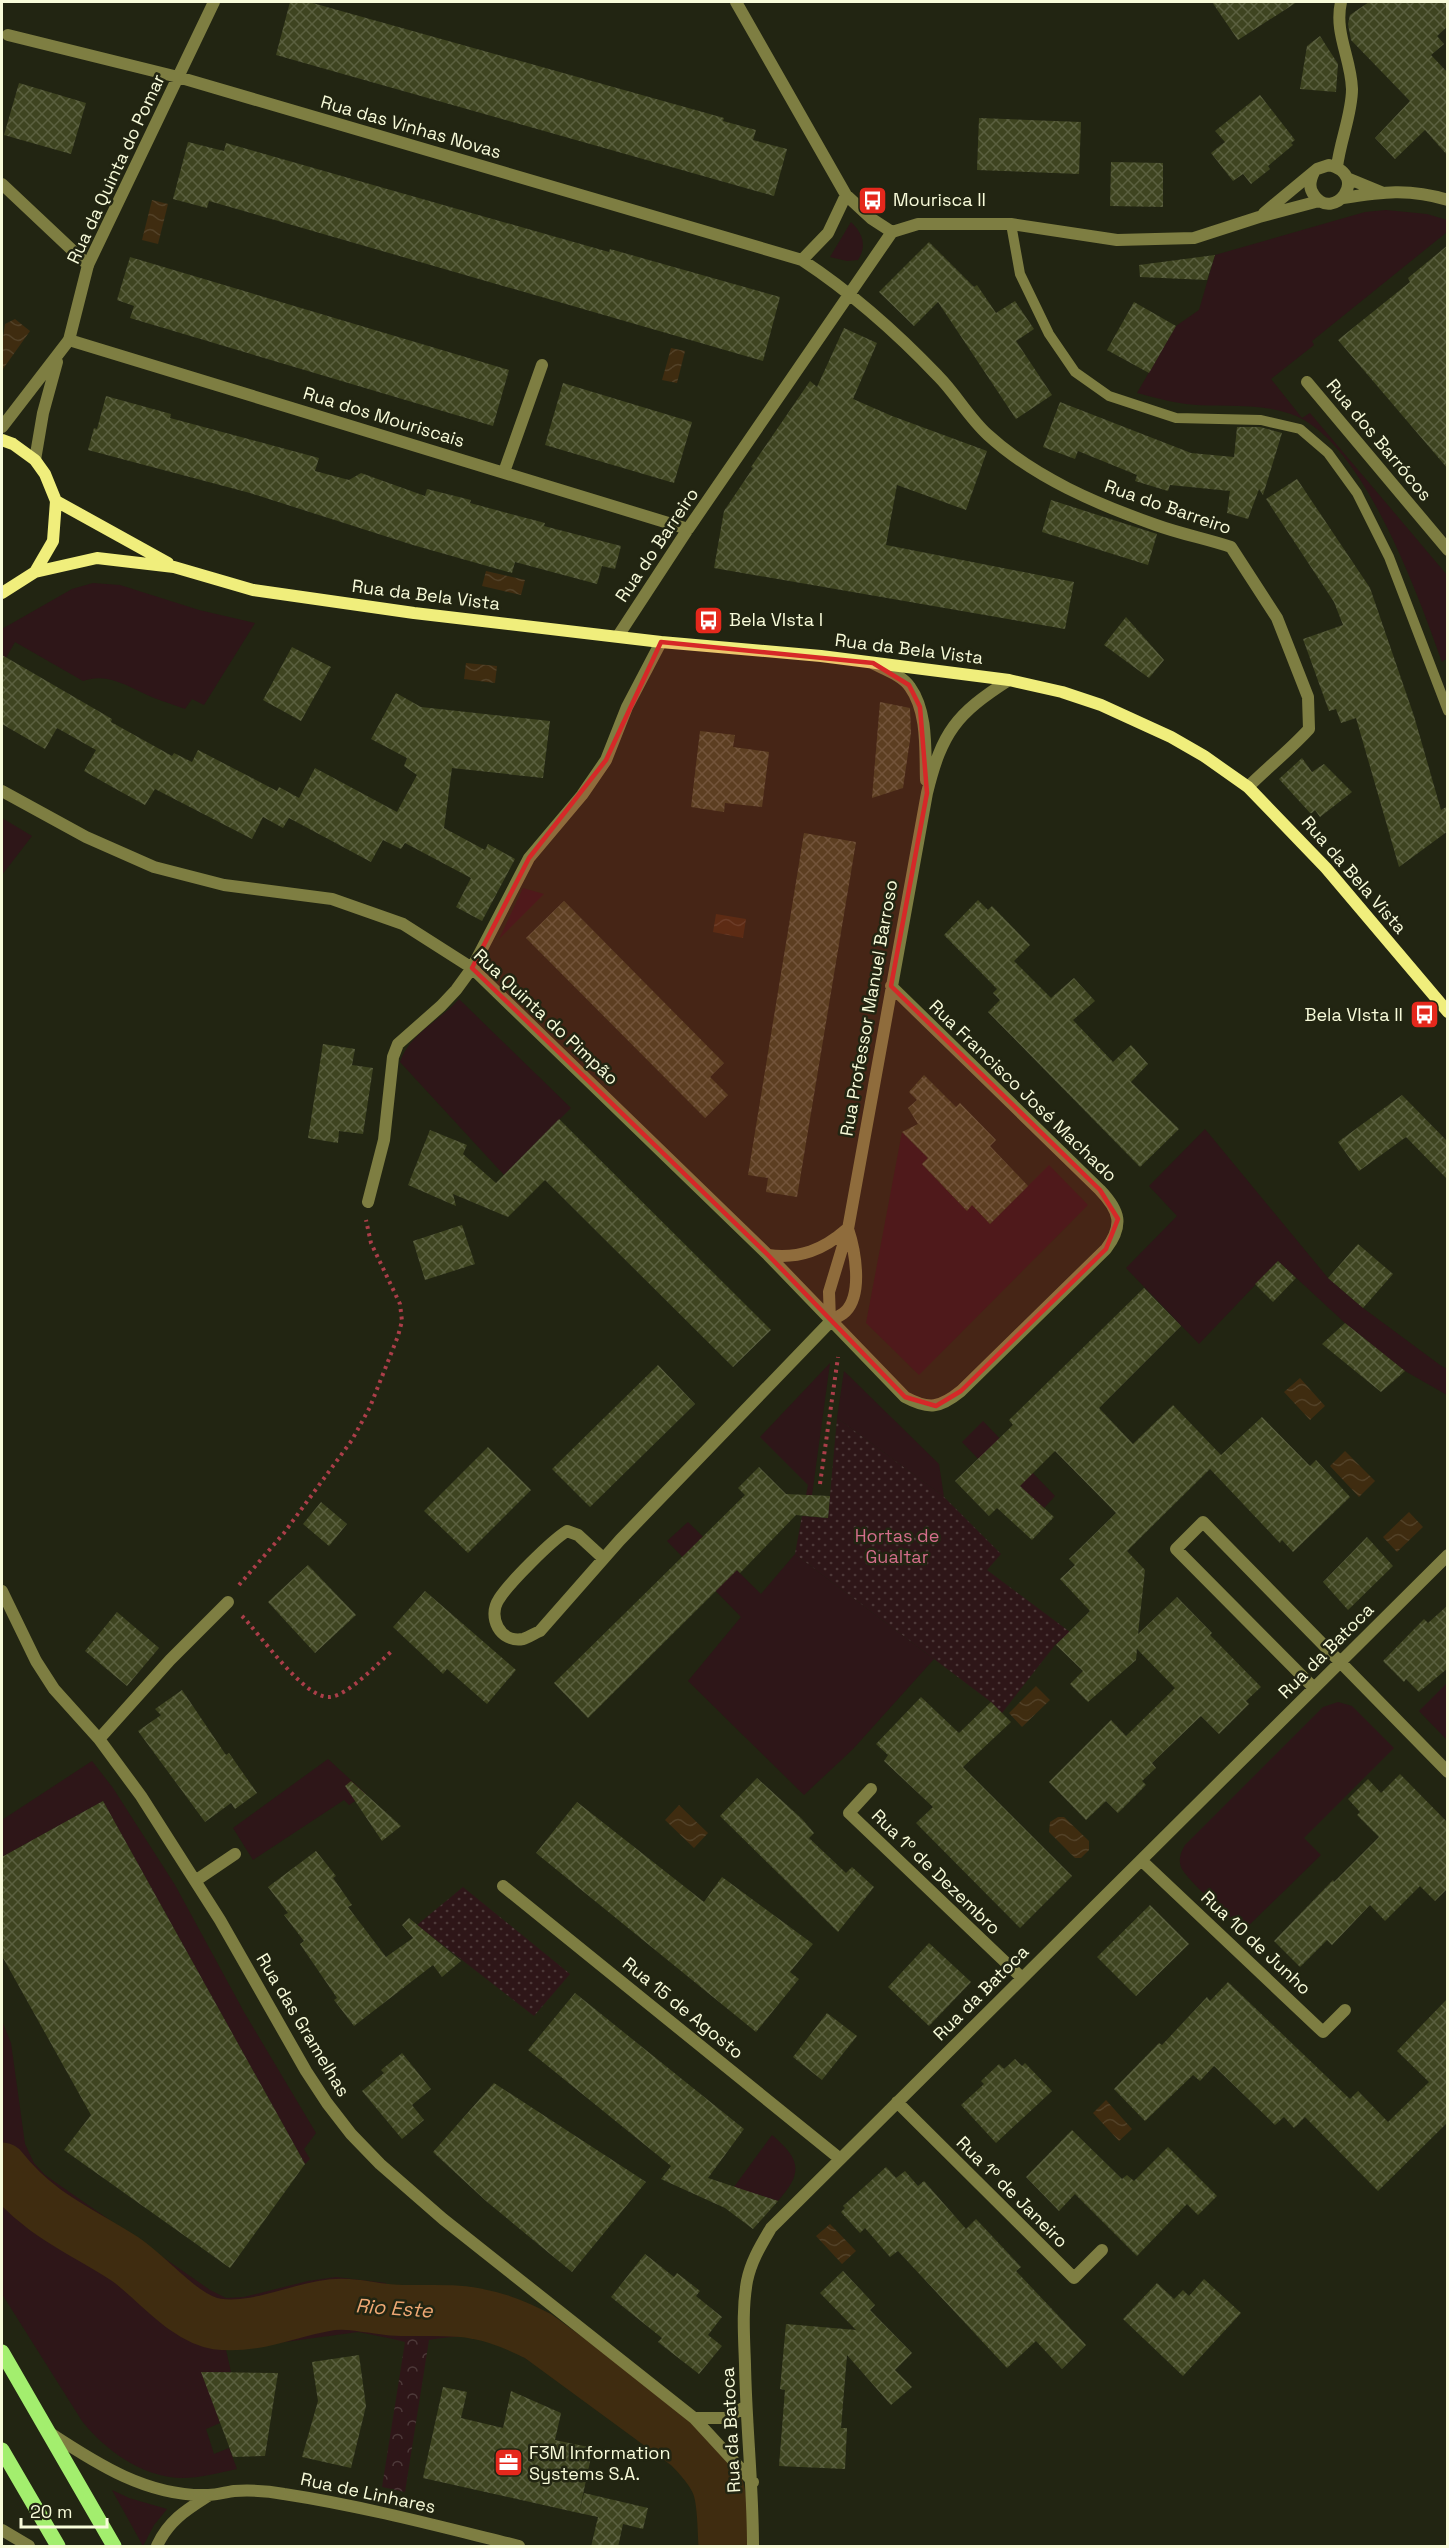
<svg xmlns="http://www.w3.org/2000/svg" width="1449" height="2548" font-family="'Space Grotesk',sans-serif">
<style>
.grass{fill:#2e1618}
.forest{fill:url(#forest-crowns)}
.park{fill:url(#park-dots)}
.water{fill:url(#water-waves)}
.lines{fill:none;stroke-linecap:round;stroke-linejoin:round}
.river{stroke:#3f2c10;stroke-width:51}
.building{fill:url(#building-cross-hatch)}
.path{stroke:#ab3e49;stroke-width:4;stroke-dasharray:3 4.5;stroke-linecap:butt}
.service{stroke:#7e7e42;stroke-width:10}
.minor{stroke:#7e7e42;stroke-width:12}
.tertiary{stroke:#7e7e42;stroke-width:12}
.secondary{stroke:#f0ee7c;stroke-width:12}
.primary{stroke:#a3ee6e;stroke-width:15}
.marked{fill:#d62828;fill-opacity:0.2;stroke:#d62828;stroke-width:4.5;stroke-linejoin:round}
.labels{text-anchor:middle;stroke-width:5;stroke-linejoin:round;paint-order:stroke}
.street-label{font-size:18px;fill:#f8fbda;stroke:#222512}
.poi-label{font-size:18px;fill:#f8fbda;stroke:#222512;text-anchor:start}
.park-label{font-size:18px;fill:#d36e8b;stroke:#222512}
.water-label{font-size:20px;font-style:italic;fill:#efa874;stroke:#222512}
</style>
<defs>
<pattern id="forest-crowns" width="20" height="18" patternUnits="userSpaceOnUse" patternTransform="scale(1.5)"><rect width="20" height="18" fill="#2e1618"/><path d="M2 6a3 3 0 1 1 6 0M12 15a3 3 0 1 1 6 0" fill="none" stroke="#4d3939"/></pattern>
<pattern id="park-dots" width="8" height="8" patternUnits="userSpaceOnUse" patternTransform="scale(1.5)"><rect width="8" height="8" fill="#2e1618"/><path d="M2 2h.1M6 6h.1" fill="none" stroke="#4d3939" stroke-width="1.8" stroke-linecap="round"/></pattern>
<pattern id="water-waves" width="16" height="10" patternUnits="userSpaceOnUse" patternTransform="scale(1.5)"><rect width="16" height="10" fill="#3f2c10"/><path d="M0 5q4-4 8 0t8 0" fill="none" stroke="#524127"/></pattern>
<pattern id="building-cross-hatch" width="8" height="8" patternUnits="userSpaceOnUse" patternTransform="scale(1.5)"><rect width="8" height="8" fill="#3e4420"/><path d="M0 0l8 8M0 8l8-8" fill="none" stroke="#5b6040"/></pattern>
</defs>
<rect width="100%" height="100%" fill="#222512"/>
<!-- grass -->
<path class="grass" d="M1386,210L1427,214L1447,220V232L1312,341L1314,345L1271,379L1302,418L1310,413L1447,575V658L1442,662C1418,595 1363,439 1291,414C1257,402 1221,408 1186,404C1170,402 1153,397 1137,393L1176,326L1199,310L1215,255L1365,212Z
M851,222C863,234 867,245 858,260L847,261L830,257Z
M93,583L120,585L199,610L255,623L204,705L192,699L185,709C175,705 164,702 154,698C129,688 110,672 83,681L15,642L6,658L2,655V629L72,589Z
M2,818L32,836L2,875Z
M523,888L544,894L499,939Z
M459,999L571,1108L504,1175L400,1062C410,1033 440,1021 459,999Z
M1205,1129L1328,1278L1363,1308L1440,1365L1447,1369V1395L1405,1371L1345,1323L1278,1261L1199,1344L1126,1268L1177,1216L1149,1186Z
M902,1132L928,1158L922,1164L966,1210L972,1205L990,1224L1049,1165L1088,1205L919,1375L866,1323Z
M830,1363L812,1495H806L808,1485L760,1437Z
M844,1371L939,1464L944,1497L837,1418Z
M983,1421L1055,1496L1035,1518L962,1442Z
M688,1522L761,1594L795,1554L934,1659L853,1749L804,1795L688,1681L741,1617L667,1541Z
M1447,1683V1740L1419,1711Z
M1338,1702L1352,1706L1394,1748L1304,1838L1321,1855L1244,1930C1231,1918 1187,1881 1181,1867C1178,1859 1181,1852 1185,1845L1323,1707Z
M328,1759L366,1794L349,1805L344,1800L253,1860L233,1828Z
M92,1761L113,1788L175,1885L244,2012L316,2133L304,2149L310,2159L305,2164L103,1801L2,1857V1820Z
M2,2021L11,2043L25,2144L34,2163L45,2175L210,2290L226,2298L244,2297L308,2281L336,2277L386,2283L383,2302C364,2299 344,2295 324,2299C290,2305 253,2323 217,2318C192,2314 145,2265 122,2248C85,2222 25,2200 3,2158C0,2148 1,2041 2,2021Z
M772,2135C800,2159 804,2172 778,2201L734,2187Z
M2,2183L24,2206L63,2234L118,2262L141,2278L185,2317L202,2327L226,2330L251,2328L288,2323L328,2310L351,2309L395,2318L393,2339L358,2332L226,2350L231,2372H202L220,2423L206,2429L214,2454L229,2448L237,2469C219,2473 200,2478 181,2478C142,2477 105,2450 82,2421L2,2294Z
M112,2490L129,2498L167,2509L154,2525L143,2546Z"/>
<!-- forest -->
<path class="forest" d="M395,2318L472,2324L504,2330L530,2344L677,2447C713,2485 716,2495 717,2546H707C707,2523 705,2497 692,2476C679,2452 648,2443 626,2429C582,2401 537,2357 488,2341C469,2334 448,2337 429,2340L405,2492L382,2487L405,2342L393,2339Z"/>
<!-- park -->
<path class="park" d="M837,1418L944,1497L1001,1554L987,1570L1070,1632L1055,1645L1002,1713L991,1702L795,1554L802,1516L828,1518Z
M463,1887L570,1974L534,2016L417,1925Z"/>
<!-- water -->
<path class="water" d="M152,200L168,204L158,244L142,240Z
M15,319L30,331L3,369C0,355 3,338 5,324Z
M671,348L685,351L677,383L662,380Z
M486,571L525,580L521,595L482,586Z
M466,663L497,666L495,683L464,679Z
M716,914L746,919L743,938L713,932Z
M1300,1378L1325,1406L1310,1420L1284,1392Z
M1345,1451L1375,1481L1359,1497L1330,1466Z
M1409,1512L1423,1527L1397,1552L1383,1537Z
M1036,1686L1050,1700L1022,1727L1009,1713Z
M679,1805L708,1833L694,1848L665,1820Z
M1058,1817H1064L1089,1841V1850L1081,1858H1075L1049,1832L1050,1822Z
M1106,2100L1132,2129L1119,2141L1093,2113Z
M830,2224L856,2251L842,2264L816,2236Z"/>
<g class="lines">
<!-- river -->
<path class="river" d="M2,2168C38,2214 78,2229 125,2259C153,2278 184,2319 217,2324C254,2329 289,2312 324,2306C347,2301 369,2308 392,2310C420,2312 451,2308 478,2314C500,2318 518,2326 538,2336L688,2446C726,2484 721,2495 724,2546"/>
</g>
<!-- building -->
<path class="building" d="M290,2H309L724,118L723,121L756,130L753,140L787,149L774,196L276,55Z
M1212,2H1297L1238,40Z
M1369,2H1448V26L1437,36L1444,44L1431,55L1448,73V156L1425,130L1395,159L1375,138L1410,101L1351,40L1348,24L1350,15Z
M1320,36L1338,64L1336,92L1300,89L1307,46Z
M19,83L86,103L71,154L4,135Z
M1260,95L1295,140L1291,143L1293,145L1268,166L1270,169L1251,184L1243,174L1233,181L1211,153L1225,142L1215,131Z
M979,118L1081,122L1079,174L977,170Z
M188,142L224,151L226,143L556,237L609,252L610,249L780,297L763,361L209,201L207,208L173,199Z
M1111,162L1163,163V207L1110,206Z
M929,242L974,287L977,285L996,313L1015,301L1034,329L1016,341L1052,395L1016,419L938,302L914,326L879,292Z
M1448,245V469L1338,340L1410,282L1408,278Z
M1215,255L1207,280L1140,277L1139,265Z
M130,257L509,370L493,426L130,318L134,306L117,300Z
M1134,302L1176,326L1149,373L1107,350Z
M844,328L877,343L853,399L892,416L987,451L966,510L897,485L886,545L1074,582L1065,629L714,568L724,511L753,468L751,467L810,381L817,387Z
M563,383L692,422L674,483L545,445Z
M106,396L171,414L170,418L319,458L315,471L349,480L361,473L425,496L427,489L471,500L470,503L545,523L544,526L621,546L615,569L602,566L597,584L515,562L512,573L413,545L250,493L88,450L94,428L97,429Z
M1060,402L1191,453L1234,457L1237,427H1260L1282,433L1263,495L1259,489L1248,519L1227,513L1230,491L1170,485L1168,491L1135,481L1137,475L1078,451L1075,459L1043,447Z
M1297,479L1370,588L1414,716L1441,810L1448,806V831L1399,867L1356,718L1341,723L1336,709L1329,711L1303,639L1343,625L1334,602L1266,499Z
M1051,500L1157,534L1148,565L1042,532Z
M1126,617L1164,660L1149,678L1104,645Z
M292,647L331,667L301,721L263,700Z
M2,655L112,719L111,722L172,756L174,753L192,762L198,750L277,791L279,787L299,798L315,768L397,812L417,775L404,766L407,758L371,739L396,693L421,707L550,721L543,778L452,768L444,828L485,850L488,844L515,859L482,921L456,907L471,878L405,843L401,849L383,840L371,862L289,818L283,828L263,817L252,839L155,789L145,805L114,788L84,771L96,750L57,728L45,749L2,724Z
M880,702L910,708L911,733L903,788L872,798Z
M700,731L735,735L733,747L769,752L762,807L725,803L724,812L691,807Z
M1302,758L1312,772L1324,764L1352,792L1320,817L1315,810L1311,814L1279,779Z
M804,833L856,842L797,1197L766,1192L768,1178L748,1175Z
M978,900L988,910L992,906L1030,945L1014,961L1051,998L1074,978L1095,1001L1073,1020L1113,1062L1131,1045L1148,1064L1131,1082L1179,1129L1140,1167L988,1012L1000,1000L993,993L997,989L944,935Z
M564,901L724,1063L710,1077L728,1095L705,1118L526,938Z
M323,1044L355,1049L352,1065L373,1068L363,1134L339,1131L338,1143L308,1138Z
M924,1075L956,1107L960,1103L996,1140L990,1146L1028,1186L990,1224L972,1205L967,1211L922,1164L928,1158L902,1132L918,1124L908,1108L917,1100L909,1092Z
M1402,1095L1448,1142V1180L1406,1137L1359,1171L1338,1142Z
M559,1119L771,1330L733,1367L545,1180L508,1217L453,1194L456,1206L408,1185L430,1130L467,1145L463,1154L496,1183Z
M462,1225L475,1264L425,1280L413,1241Z
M1358,1244L1393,1274L1363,1308L1328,1278Z
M1278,1261L1296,1278L1273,1302L1255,1284Z
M1144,1288L1181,1326L1099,1408L1133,1444L1173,1405L1221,1455L1262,1417L1310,1466L1316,1460L1350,1497L1293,1552L1282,1540L1280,1543L1210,1469L1127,1551L1145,1570L1138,1634L1177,1597L1212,1633L1210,1635L1261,1687L1246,1701L1249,1704L1219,1734L1201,1716L1152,1763L1156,1768L1142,1781L1146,1785L1118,1813L1106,1801L1086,1820L1049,1782L1111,1720L1126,1736L1175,1688L1137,1649L1136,1660L1088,1702L1070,1684L1083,1671L1056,1645L1090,1611L1060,1579L1075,1565L1069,1559L1116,1513L1055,1451L1020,1486L1054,1517L1032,1540L997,1508L989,1516L955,1481L1013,1425L1009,1420Z
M1345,1323L1405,1371L1381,1392L1322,1344Z
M658,1365L695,1404L590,1507L552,1469Z
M488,1447L531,1490L468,1553L424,1511Z
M759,1467L786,1494L830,1496L828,1518L796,1515L740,1573L737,1570L588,1718L554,1683L745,1495L738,1488Z
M321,1502L347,1524L329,1546L303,1524Z
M1367,1537L1393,1566L1348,1610L1323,1582Z
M308,1565L356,1615L315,1653L268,1602Z
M425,1591L516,1670L487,1704L447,1669L443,1674L393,1627Z
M1448,1605V1668L1419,1692L1406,1679L1404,1682L1383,1661L1424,1619L1428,1623Z
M117,1612L159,1648L127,1686L85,1651Z
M182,1690L226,1755L229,1753L257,1793L235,1809L231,1803L205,1822L138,1731L161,1715L155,1709Z
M921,1697L959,1733L991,1702L1011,1722L963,1767L1072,1876L1020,1928L916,1823L933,1807L884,1761L888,1755L876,1744Z
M1400,1774L1448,1823V1888L1435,1901L1420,1886L1385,1921L1370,1905L1332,1945L1327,1940L1300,1967L1274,1941L1333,1880L1334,1882L1379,1837L1357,1815L1360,1812L1348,1799L1368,1779L1381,1793Z
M757,1778L802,1819L814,1833L809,1838L846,1873L852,1867L874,1887L838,1932L720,1816Z
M351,1781L401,1826L382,1841L345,1786Z
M103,1801L305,2164L230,2268L64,2150L91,2115L2,1956V1857Z
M577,1802L704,1902L722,1877L813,1944L790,1972L799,1979L756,2032L536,1853Z
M316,1851L336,1876L333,1878L352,1905L348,1907L386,1957L413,1938L402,1925L409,1918L461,1961L442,1977L433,1965L354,2026L334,2000L337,1998L300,1944L304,1941L284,1915L288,1913L268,1887Z
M1150,1905L1189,1944L1136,1996L1097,1957Z
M929,1943L971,1982L929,2026L888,1987Z
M1228,1982L1350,2099L1358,2091L1388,2122L1429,2082L1397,2051L1448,1998V2122L1378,2191L1305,2117L1294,2128L1284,2117L1275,2125L1214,2066L1200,2081L1193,2075L1145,2121L1114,2089L1159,2043L1162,2045L1207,1997L1210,2001Z
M575,1993L744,2129L708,2178L778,2201L753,2229L725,2208L661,2179L671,2166L528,2050Z
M827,2013L857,2036L822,2080L793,2057Z
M402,2053L431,2089L412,2105L424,2120L402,2139L362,2091L384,2073L381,2070Z
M1015,2059L1022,2066L1025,2063L1052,2091L996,2143L961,2105L984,2084L981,2081L999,2064L1004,2069Z
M494,2083L646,2182L572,2272L486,2201L433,2152Z
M1072,2130L1122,2179L1127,2175L1134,2181L1168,2147L1217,2196L1198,2215L1187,2204L1137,2256L1075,2194L1059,2211L1026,2177Z
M886,2167L896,2178L905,2171L918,2186L924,2181L966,2229L976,2219L1021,2267L1016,2271L1086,2345L1062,2369L1036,2341L1007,2368L898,2251L890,2257L865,2228L860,2233L841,2212L845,2208L843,2206Z
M645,2254L674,2277L677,2273L700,2291L696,2296L722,2317L708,2335L722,2346L699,2374L658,2342L662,2338L611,2297Z
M843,2271L875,2305L870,2310L912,2353L895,2370L912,2387L891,2405L847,2355L841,2428H847L845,2469L779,2466L785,2390L780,2389L786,2324L856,2330L820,2293Z
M1204,2279L1241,2313L1183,2376L1123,2319L1157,2283L1174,2299L1183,2290L1189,2296Z
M359,2355L366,2406L351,2468L302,2457L318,2401L312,2362Z
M201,2372L278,2373L265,2456L233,2457Z
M443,2387L467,2392L461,2418L503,2428L511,2391L561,2413L555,2440L593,2448L579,2513L423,2478Z
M584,2493L648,2508L643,2529L623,2524L618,2547H591L598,2517L579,2513Z"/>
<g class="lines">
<!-- path -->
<path class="path" d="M820,1484L838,1357
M239,1585L284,1533L352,1440L370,1407L398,1336L402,1321L400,1304L371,1243L366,1220
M242,1616C260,1634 305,1700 330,1697C349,1695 378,1663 393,1650"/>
<!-- service -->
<path class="service" d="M1011,224L1020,274L1049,334L1075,372L1109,396L1176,418L1261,420L1300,429L1328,453L1357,493L1389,557L1448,711"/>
<!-- minor -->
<path class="minor" d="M736,2L846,195L872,219L892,232
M8,35L178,77L802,260C852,293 897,333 938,376C956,394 969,418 988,435C1035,478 1097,504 1156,525C1181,534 1207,539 1231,547L1277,618L1308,697L1309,729C1290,750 1268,767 1248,787
M1337,167C1340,141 1352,114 1352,89C1351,58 1334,33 1341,2
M1347,178L1381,192
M1343,198C1382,192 1409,188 1448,200
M1264,213L1317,169L1329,165C1371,176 1333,223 1314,195C1308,188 1310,180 1314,172
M892,232L918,224H1011L1117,240L1194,238L1259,217L1319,201
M802,260L828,233L846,195
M88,265L214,2
M69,340L688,529
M1307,382L1448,550
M504,472L542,365
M618,636L688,529L892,232
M874,664C886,670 903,676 910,687C928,712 925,750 926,780
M2,791L86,837L154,867L224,885L332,899L403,924L472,968L768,1255L905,1397C929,1410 940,1408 961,1391L1106,1249C1124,1225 1120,1211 1100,1190L891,986
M368,1202L384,1140L393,1057L398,1044L441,1006L456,990L472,968L529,858L582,795L606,760L627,707L661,642
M768,1255C800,1259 823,1250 847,1229
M830,1321L829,1292L848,1229L927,793C942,732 956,714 1009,680
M603,1558L578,1535L567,1531C551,1541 509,1583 499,1599C487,1617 500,1643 523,1639C528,1638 535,1633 540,1631L620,1540L830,1322C835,1318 842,1315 846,1311C863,1293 855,1250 848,1229
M2,1591L36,1661L54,1689L99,1739L141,1796L220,1920L306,2071L327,2103L351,2134L380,2164L443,2219L694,2418L753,2482
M1314,1688L1176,1549L1203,1522L1448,1772
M99,1739L170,1660L228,1602
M871,1789L849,1813L1022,1978
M1141,1860L1323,2032L1345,2010
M195,1881L235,1854
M503,1886L839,2158
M897,2102L1074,2278L1102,2250
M694,2418H727L746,2406
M50,2433C97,2464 148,2497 208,2495C217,2495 226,2492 234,2491C251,2490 268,2491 284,2494C363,2506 442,2527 519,2546
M2,2530L29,2546
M157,2546C168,2521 186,2510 208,2496
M753,2546C753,2485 746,2425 745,2364C744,2336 742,2309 747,2281C751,2261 761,2245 771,2228L1448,1555"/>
<!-- tertiary -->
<path class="tertiary" d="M2,184L88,265L69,340L2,427
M35,460L43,413L57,362"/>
<!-- secondary -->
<path class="secondary" d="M2,440L13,444L35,460L45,474L56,501L53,541L35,572L2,593
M56,501L168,563
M35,572L97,558L174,567L253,590L414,613L661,642L821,656L1009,680L1062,692L1101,705L1171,737L1204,756L1248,787L1326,868L1448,1012"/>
<!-- primary -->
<path class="primary" d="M2,2352L114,2546
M2,2450L58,2546"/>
</g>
<!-- marked area -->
<path class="marked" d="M661,642L873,663L909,685L920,707L927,793L891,986L1100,1190L1118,1219L1106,1249L961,1391L936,1406L905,1397L768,1255L472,968L529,858L606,760Z"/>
<!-- icons -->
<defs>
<symbol id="bus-square" viewBox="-11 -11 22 22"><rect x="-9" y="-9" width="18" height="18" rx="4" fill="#e5281c" stroke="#222512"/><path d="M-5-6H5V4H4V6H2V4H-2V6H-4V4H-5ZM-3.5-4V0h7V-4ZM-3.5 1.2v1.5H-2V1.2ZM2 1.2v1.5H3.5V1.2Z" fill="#fff"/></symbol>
<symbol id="office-square" viewBox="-11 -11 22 22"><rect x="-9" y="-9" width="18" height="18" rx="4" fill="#e5281c" stroke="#222512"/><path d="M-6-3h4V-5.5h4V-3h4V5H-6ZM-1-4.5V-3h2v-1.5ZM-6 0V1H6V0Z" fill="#fff"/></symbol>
</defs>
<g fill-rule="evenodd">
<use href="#bus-square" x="856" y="184" width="33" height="33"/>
<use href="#bus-square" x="692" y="604" width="33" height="33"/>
<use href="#bus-square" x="1408" y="998" width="33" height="33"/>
<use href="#office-square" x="492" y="2446" width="33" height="33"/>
</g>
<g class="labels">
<!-- street labels -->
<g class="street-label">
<text transform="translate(411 127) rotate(16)" y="6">Rua das Vinhas Novas</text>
<text transform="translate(116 169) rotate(-65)" y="6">Rua da Quinta do Pomar</text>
<text transform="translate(384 417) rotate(17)" y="6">Rua dos Mouriscais</text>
<text transform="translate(1379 440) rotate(50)" y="6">Rua dos Barrócos</text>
<text transform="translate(1168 507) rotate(19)" y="6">Rua do Barreiro</text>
<text transform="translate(657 545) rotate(-56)" y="6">Rua do Barreiro</text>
<text transform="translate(426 595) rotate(7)" y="6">Rua da Bela Vista</text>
<text transform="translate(909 649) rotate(7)" y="6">Rua da Bela Vista</text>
<text transform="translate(1354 875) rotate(49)" y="6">Rua da Bela Vista</text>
<text transform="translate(869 1008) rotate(-80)" y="6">Rua Professor Manuel Barroso</text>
<text transform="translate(546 1017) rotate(43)" y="6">Rua Quinta do Pimpão</text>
<text transform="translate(1023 1091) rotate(44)" y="6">Rua Francisco José Machado</text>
<text transform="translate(1326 1651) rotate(-45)" y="6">Rua da Batoca</text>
<text transform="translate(936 1872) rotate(44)" y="6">Rua 1º de Dezembro</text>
<text transform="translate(1256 1943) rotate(43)" y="6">Rua 10 de Junho</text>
<text transform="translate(981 1993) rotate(-45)" y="6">Rua da Batoca</text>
<text transform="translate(683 2008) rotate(39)" y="6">Rua 15 de Agosto</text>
<text transform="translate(303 2025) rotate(59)" y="6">Rua das Gramelhas</text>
<text transform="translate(1012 2192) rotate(45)" y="6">Rua 1º de Janeiro</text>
<text transform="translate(731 2430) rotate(-93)" y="6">Rua da Batoca</text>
<text transform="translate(368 2493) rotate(12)" y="6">Rua de Linhares</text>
</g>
<!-- poi labels -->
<g class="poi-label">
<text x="893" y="206">Mourisca II</text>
<text x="729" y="626">Bela VIsta I</text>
<text x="1403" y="1021" text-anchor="end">Bela VIsta II</text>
<text x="529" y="2459">F3M Information<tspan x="529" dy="21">Systems S.A.</tspan></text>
</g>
<!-- park labels -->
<g class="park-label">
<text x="897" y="1542">Hortas de<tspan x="897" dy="21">Gualtar</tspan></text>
</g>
<!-- water labels -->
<g class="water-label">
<text transform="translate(394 2308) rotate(4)" y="7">Rio Este</text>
</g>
</g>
<!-- border -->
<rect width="1449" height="2548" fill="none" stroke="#f8fbda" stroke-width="6"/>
<!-- scale -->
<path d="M21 2518v9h86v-9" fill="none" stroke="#f8fbda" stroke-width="3"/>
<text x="30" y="2518" font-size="18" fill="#f8fbda" stroke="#222512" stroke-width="4.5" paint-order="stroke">20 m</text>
</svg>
